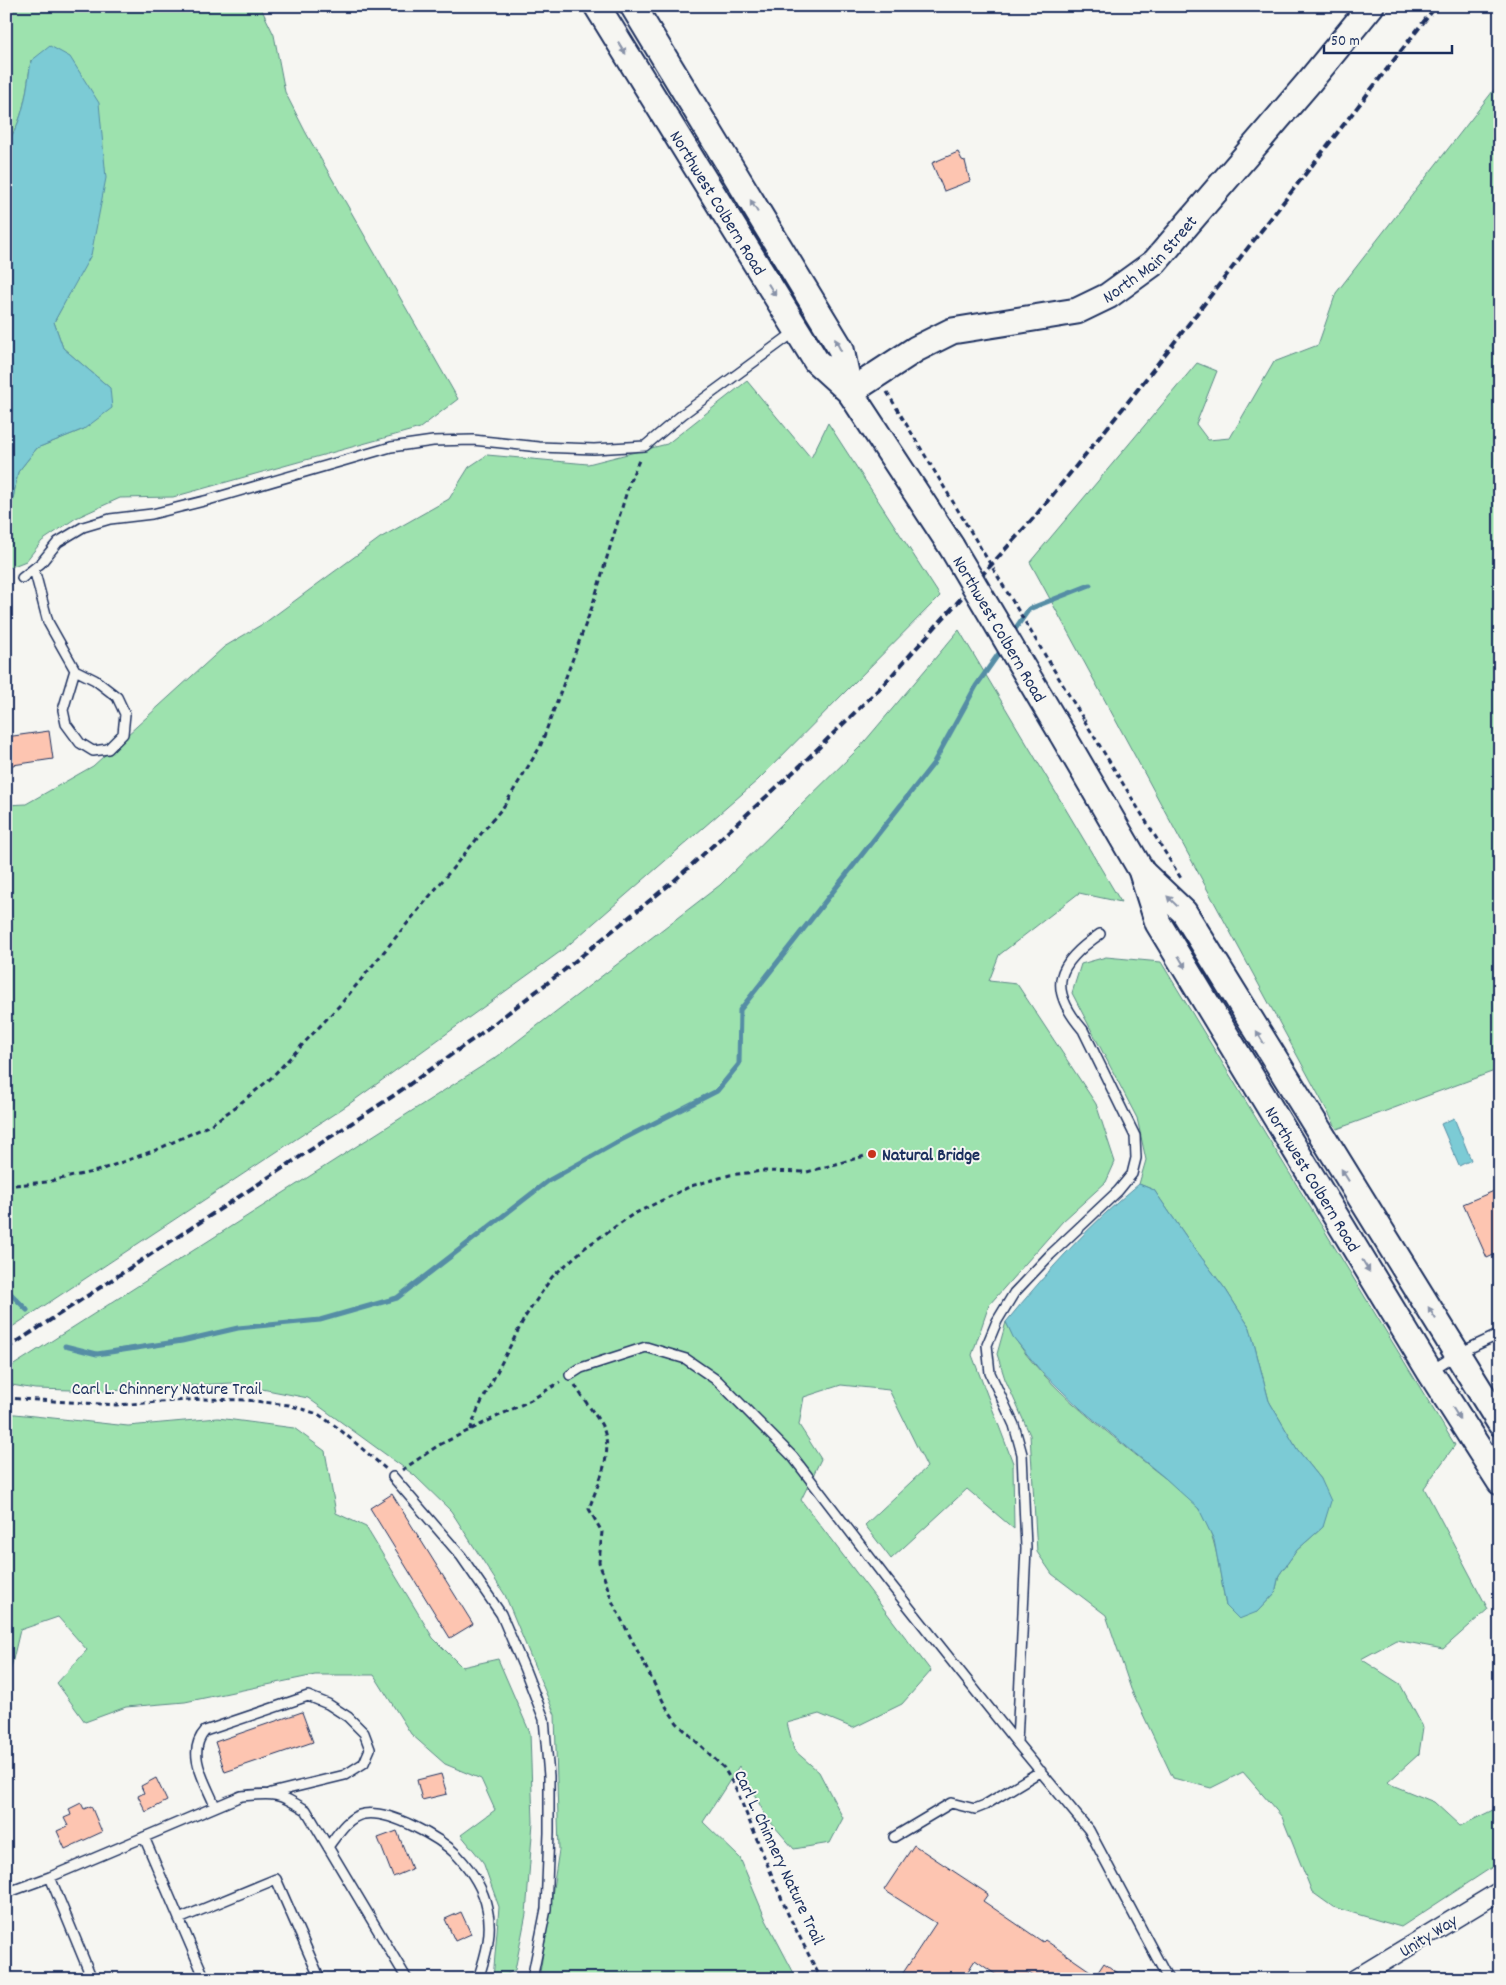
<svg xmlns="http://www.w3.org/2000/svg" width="1506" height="1985" font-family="Dekko,sans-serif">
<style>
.green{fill:#9de2ae;stroke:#5c8886}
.water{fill:#7bcbd5;stroke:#558da5}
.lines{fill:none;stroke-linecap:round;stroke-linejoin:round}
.stream{stroke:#558da5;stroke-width:5}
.building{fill:#fdc5b1;stroke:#1b2f5e}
.lane-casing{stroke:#1b2f5e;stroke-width:12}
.street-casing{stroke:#1b2f5e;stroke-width:21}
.secondary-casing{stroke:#1b2f5e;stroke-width:29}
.path{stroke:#1b2f5e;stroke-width:3;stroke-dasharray:5 4;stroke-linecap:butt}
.lane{stroke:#f6f6f2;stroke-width:9}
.street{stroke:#f6f6f2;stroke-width:18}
.secondary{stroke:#f6f6f2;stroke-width:25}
.rail{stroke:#1b2f5e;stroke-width:4;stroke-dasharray:8 4;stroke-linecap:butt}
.secondary-bridge-casing{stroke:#1b2f5e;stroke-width:29;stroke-linecap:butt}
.path-bridge{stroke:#1b2f5e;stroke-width:3;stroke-dasharray:5 4;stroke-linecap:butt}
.secondary-bridge{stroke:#f6f6f2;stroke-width:25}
.oneway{fill:#8892a8}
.poi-dot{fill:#c8321e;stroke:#f6f6f2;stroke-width:2}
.labels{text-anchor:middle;stroke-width:4;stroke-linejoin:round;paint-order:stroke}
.street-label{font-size:18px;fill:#1b2f5e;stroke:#f6f6f2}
.poi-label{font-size:18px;font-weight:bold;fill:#1b2f5e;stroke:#f6f6f2;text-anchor:start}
</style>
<rect width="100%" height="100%" fill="#f6f6f2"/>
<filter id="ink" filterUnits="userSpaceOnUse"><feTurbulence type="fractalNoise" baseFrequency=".02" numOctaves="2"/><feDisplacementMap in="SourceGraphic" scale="10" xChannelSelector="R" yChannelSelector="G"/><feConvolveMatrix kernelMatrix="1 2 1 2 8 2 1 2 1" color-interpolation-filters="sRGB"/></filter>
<g filter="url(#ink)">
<!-- green -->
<path class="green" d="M6,6H260L274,35L285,92L306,133L458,399L420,428L173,497L120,498L76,518L42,541L26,561L6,569V520L12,504L18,472L37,448L84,429L110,388L63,348L54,322L69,294L31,60C27,86 24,124 6,143Z
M1500,82V1069L1337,1129L1030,562L1197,363L1217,371L1196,424L1208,440L1230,438L1274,362L1318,345L1336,293Z
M747,381L811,458L828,423L940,596L758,780L564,949L349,1104L6,1331V805L26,804L93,766L224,647L266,622L380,538L449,499L469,467L487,455L588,464L667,444Z
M959,630L1121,902L1079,893L999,955L989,981L1017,984L1096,1104L1115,1162L1106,1182L1063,1221L989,1305L972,1355L1013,1463L1014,1529L967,1489L891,1559L865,1525L927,1467L889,1390L841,1385L804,1397L799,1425L821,1459L801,1500L931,1671L902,1704L853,1728L819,1714L787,1723L794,1750L819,1772L843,1818L830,1843L794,1849L767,1818L739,1766L703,1822L740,1858L766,1920L797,1979H539L559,1850L555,1715L505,1595L451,1511L414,1475L308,1398L231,1383L109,1391L35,1389L6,1384V1370L498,1056L720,885L860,747Z
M1106,957L1161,962L1455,1445L1424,1488L1488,1609L1443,1649L1396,1640L1361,1659L1400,1684L1423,1727L1419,1754L1387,1783L1434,1802L1460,1826L1495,1809L1500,1731V1862L1401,1927L1333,1907L1312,1892L1282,1817L1243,1772L1211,1788L1173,1778L1131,1689L1106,1615L1052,1574L1037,1552L1030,1435L1005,1379L997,1354L1006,1322C1031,1377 1106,1430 1152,1468C1167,1480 1186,1493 1198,1508C1217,1532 1220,1577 1226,1606L1257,1612L1275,1593L1279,1575L1297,1550L1323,1527L1321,1479L1297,1449L1269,1401L1250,1328L1226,1290L1192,1245L1154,1190L1139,1184L1146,1160L1137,1118L1072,993L1081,964Z
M6,1413L128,1426L218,1418L294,1428L325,1451L336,1513L366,1527L433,1638L462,1667L498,1659L530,1733L533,1822L526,1914L515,1970L498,1979H493L499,1907L483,1862L461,1835L495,1810L481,1779L445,1764L411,1734L374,1675H315L185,1702L126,1707L85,1722L57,1683L87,1650L58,1617L20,1630L6,1689Z"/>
<!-- water -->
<path class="water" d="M50,46L70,57L99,103L106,178L91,255L54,322L63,348L110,388L112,408L84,429L37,448L18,472L12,504L6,520V143C24,124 27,86 31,61Z
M1454,1118L1471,1160L1459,1166L1441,1124Z
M1139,1184L1154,1190L1192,1245L1226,1290L1250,1328L1269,1401L1297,1449L1321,1479L1331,1501L1323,1527L1297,1550L1279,1575L1275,1593L1257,1612L1239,1619L1226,1606L1214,1540L1199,1509L1165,1478L1081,1409L1040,1370L1013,1337L1006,1322C1047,1272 1089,1225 1139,1184Z"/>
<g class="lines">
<!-- stream -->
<path class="stream" d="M1011,635L1029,609L1090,585
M6,1289L27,1310
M65,1346L97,1354L182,1341L238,1328L320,1320L397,1298L548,1181L621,1140L717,1091L739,1064L740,1010L933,764L976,686L1002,649"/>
</g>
<!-- building -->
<path class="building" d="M958,152L962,160L965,161L970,181L944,191L932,163Z
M49,731L53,759L6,766V737Z
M1494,1191L1500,1203V1252L1487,1258L1463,1204Z
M392,1494L473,1624L450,1638L370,1508Z
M302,1712L313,1742L225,1772L215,1742Z
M441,1774L447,1794L422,1800L417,1780Z
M156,1778L167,1801L146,1812L138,1796L144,1793L141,1786Z
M81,1803L84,1809L91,1806L102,1832L65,1849L57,1831L68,1826L64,1818L71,1815L69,1809Z
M397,1831L412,1869L393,1877L378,1838Z
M914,1845L988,1894L983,1901L1043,1942L1045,1940L1096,1975L1104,1963L1126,1979H1038L1029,1973L1025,1979H1002L975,1960L963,1979H899L936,1923L884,1890Z
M461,1912L471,1934L455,1941L445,1919Z"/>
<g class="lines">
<defs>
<path id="lane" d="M34,569L48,622L75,670L95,680L117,697L125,714L123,734L108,749L93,751L80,743L66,724L63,710L75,670
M22,578L41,563L58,542L83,527L110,519L152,514L208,500L391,447L433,441L473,440L539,447L594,449L645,446L683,414L796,331
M1432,1370L1457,1354L1500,1334
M570,1375L581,1368L646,1347L686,1359L718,1381L793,1457L888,1581L1017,1743L1089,1830L1168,1979
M393,1477L461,1556L501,1614L525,1670L544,1719L549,1776V1833L546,1909L532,1979
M1017,1743L1026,1548L1022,1454L1014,1425L990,1373L987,1345L997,1321L1014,1293L1050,1255L1118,1191L1132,1174L1136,1158L1135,1136L1083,1030C1046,987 1057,964 1100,934
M215,1806C206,1783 185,1753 205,1731L308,1696L328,1704L348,1717L364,1733L370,1749L364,1763L345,1775L271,1793
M144,1837L205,1979
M894,1837L951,1803L975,1809L985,1805L1041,1771
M328,1847C337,1835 348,1816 364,1814C390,1810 439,1837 457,1855C470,1869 483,1888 487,1908C493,1932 486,1955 478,1979
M50,1877L92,1979
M6,1893L50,1877L241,1796C274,1793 278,1792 306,1810L407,1979
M179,1919L276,1879L320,1979"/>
<path id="street" d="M1355,1979L1500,1891"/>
<g id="secondary">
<path id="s1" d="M597,6L816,361L850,392L951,546"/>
<path d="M633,6L841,349L850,392"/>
<path id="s2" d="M850,392L916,349L952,331L1077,311L1108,296L1155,262L1309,82L1371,6"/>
<path id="s3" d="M1062,734L1141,870L1158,923L1430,1372L1500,1482"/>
<path d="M1144,874L1184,912L1500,1423"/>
</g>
</defs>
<!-- lane casing -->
<use href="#lane" class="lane-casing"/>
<!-- street casing -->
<use href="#street" class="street-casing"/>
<!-- secondary casing -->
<use href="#secondary" class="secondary-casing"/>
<!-- path -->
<path class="path" d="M887,392L965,522
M1084,720L1182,880
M6,1186L46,1182L97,1171L156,1150L210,1125L237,1106L270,1079L340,1005L504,806L540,747L592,607L630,481L640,458
M575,1385C583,1399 593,1411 601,1424C616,1451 598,1482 589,1509L602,1532L599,1562L612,1601L665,1705L677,1723L724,1768L736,1789L788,1914L821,1979
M6,1398L116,1405L203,1399L246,1400L289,1405L318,1414L338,1428L386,1469
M470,1430L478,1409L525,1317L552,1277L586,1247L632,1215L691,1186L730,1175L763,1171L807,1172L872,1154
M402,1470L439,1445L531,1400L560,1382"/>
<!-- lane -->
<use href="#lane" class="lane"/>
<!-- street -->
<use href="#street" class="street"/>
<!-- secondary -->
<use href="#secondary" class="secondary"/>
<!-- rail -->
<path class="rail" d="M6,1349L393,1096L479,1035L563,971L675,880L801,765L883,685L1037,514L1124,407L1436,6"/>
<defs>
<g id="secondary-bridge">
<path id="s4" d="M951,546L1062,734"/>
</g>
</defs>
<!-- secondary-bridge casing -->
<use href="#secondary-bridge" class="secondary-bridge-casing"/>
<!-- path-bridge -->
<path class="path-bridge" d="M965,522L1084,720"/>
<!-- secondary-bridge -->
<use href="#secondary-bridge" class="secondary-bridge"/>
</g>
<!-- one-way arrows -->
<defs><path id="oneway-solid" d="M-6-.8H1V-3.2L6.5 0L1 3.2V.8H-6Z" transform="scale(1.25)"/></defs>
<g class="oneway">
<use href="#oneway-solid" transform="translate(622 48) rotate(58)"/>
<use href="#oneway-solid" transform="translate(754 206) rotate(-121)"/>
<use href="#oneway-solid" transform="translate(772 290) rotate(58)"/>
<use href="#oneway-solid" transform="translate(838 345) rotate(-117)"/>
<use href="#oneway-solid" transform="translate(1172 901) rotate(-136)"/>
<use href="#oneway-solid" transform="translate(1182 962) rotate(59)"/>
<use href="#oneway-solid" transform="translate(1260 1037) rotate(-121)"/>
<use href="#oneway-solid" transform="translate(1345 1175) rotate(-122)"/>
<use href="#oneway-solid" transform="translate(1366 1266) rotate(59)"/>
<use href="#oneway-solid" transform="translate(1432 1313) rotate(-122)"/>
<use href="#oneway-solid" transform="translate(1456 1413) rotate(58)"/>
</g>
</g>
<!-- markers -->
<circle class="poi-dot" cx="872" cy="1154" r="5"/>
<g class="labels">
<!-- street labels -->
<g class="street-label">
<text dy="6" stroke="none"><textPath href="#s1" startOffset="231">Northwest Colbern Road</textPath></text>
<text dy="6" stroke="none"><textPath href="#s2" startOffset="336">North Main Street</textPath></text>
<text dy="6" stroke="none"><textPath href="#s4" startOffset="96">Northwest Colbern Road</textPath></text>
<text dy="6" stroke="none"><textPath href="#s3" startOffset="512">Northwest Colbern Road</textPath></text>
<text x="167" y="1394">Carl L. Chinnery Nature Trail</text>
<text transform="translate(780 1857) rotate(65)" y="6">Carl L. Chinnery Nature Trail</text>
<text transform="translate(1428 1935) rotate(-32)" y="6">Unity Way</text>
</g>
<!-- poi labels -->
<g class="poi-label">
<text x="882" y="1160">Natural Bridge</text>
</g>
</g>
<!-- margin -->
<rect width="1506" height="1985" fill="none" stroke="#f6f6f2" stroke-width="25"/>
<rect x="12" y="12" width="1481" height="1960" fill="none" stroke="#1b2f5e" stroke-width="2" filter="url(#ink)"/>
<!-- scale -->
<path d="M1324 45v8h128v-8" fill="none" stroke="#1b2f5e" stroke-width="2.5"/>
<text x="1331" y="45" font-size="15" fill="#1b2f5e" stroke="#f6f6f2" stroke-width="4" paint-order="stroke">50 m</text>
</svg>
